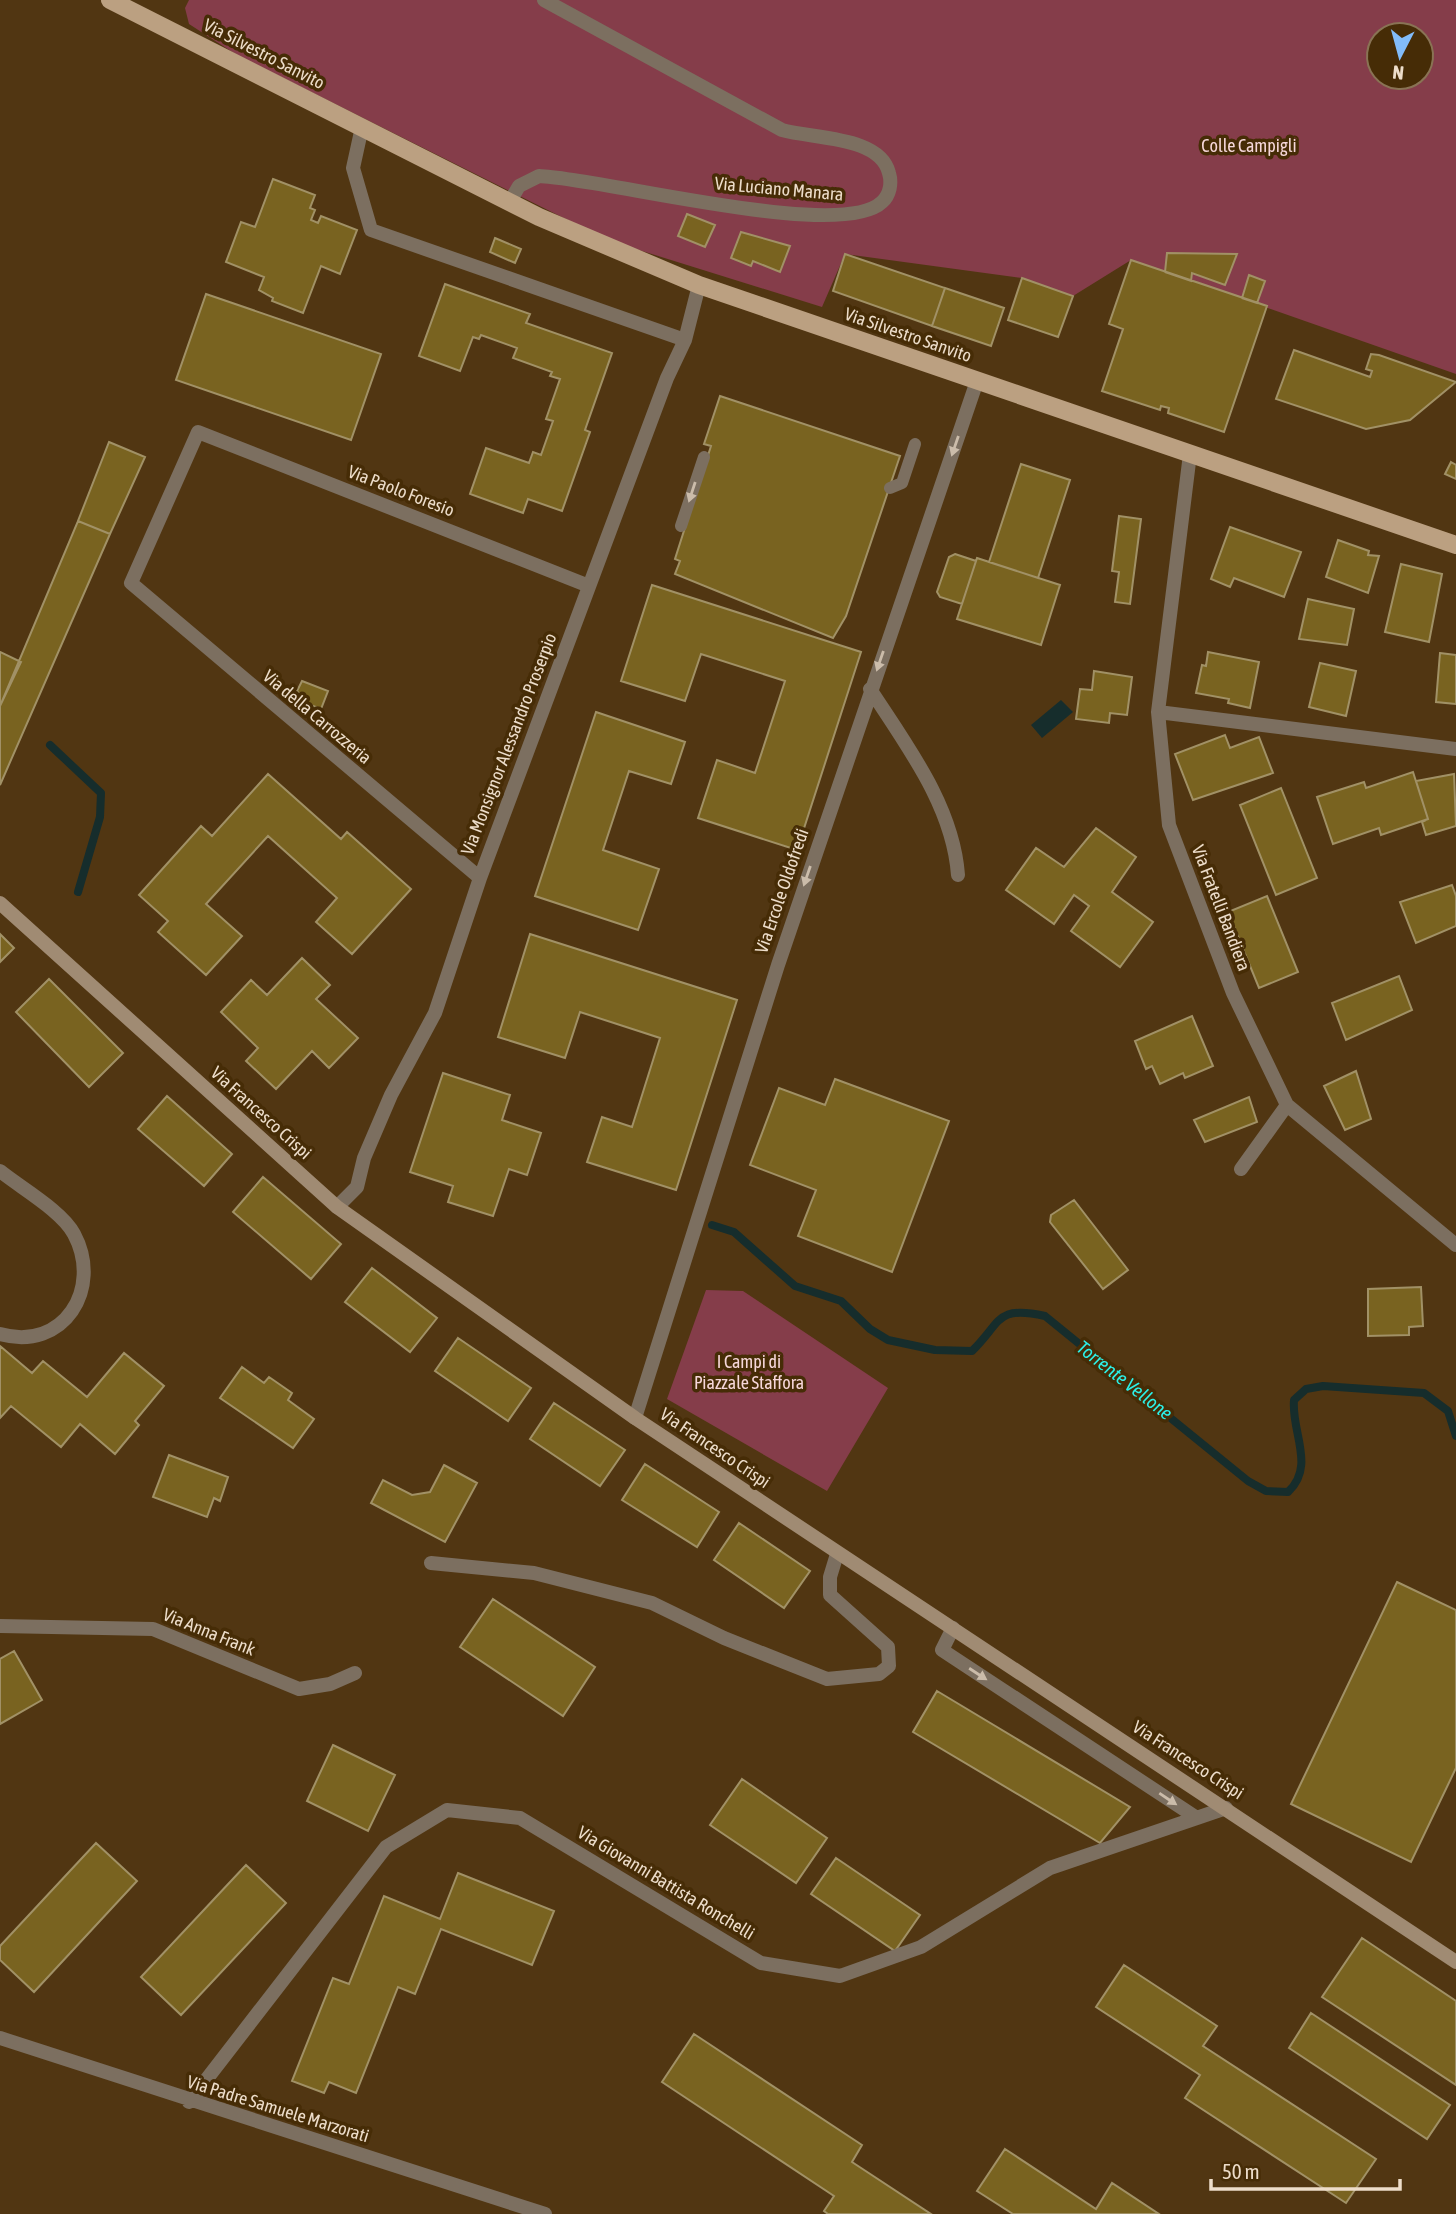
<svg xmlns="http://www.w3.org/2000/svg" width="1456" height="2214" font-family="'Asap Condensed',sans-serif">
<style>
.green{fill:#853d4a;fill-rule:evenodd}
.water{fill:#162d2c}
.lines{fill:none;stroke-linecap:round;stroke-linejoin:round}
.stream{stroke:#162d2c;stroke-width:8}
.building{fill:#796320;stroke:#a19166;stroke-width:2}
.lane{stroke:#7c6f60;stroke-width:12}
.street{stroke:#7c6f60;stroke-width:14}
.secondary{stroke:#a08b73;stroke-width:14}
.primary{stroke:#bba081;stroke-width:18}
.oneway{fill:#cbbcaa}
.labels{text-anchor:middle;stroke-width:7;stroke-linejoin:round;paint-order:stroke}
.street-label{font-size:18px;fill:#edddca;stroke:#462c06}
.park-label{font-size:18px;fill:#f6d7da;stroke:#462c06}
.water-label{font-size:19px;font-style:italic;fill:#2cf0e8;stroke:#462c06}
</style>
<rect width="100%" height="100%" fill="#513612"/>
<!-- green -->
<path class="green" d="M189,0H1456V374L1131,260L1073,296L1022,278L845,254L822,307L610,241L237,55L189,24L185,8ZM1379,35H1421V77H1379Z
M706,1290L743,1291L888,1388L827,1491L667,1399Z"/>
<!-- water -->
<path class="water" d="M1061,700L1073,712L1042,738L1031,725Z"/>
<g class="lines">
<!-- stream -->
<path class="stream" d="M50,745L101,793L100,817L78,892
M712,1225L734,1232L795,1286L841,1301L870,1329L888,1340L935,1350L972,1351C1002,1322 995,1305 1045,1316L1248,1481L1266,1491L1288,1492C1316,1466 1291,1432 1294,1400L1306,1389L1323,1386L1424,1393L1448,1411L1456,1436"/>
</g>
<!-- building -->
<path class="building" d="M273,179L315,195L310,208L315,210L311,220L318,223L321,216L357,230L340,274L321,266L303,313L272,301L273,298L259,290L264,277L226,262L241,222L255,227Z
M687,214L715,225L705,247L678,236Z
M741,232L790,246L780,272L753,261L751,266L731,258Z
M495,238L521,249L515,263L490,252Z
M1167,253L1237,254L1225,285L1192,273L1191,281L1165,272Z
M845,254L945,288L932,326L833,291Z
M1131,260L1267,306L1224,432L1168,413L1169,408L1161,406L1160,410L1102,391L1123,329L1109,324Z
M1249,275L1265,281L1257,303L1242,298Z
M1022,278L1073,296L1058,337L1008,320Z
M445,284L530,314L526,323L612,353L585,430L590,432L562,511L528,499L523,513L470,494L486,448L529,463L533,452L541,455L553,421L546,419L560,379L550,376L552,372L513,358L517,348L481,335L479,339L473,337L460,371L419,356Z
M945,288L1004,308L991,346L932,326Z
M206,294L381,354L351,440L176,380Z
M1294,350L1370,377L1372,371L1366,369L1371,354L1379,355L1456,382L1410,420L1366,429L1276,399Z
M720,396L900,456L846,616L833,638L675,574L680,561L675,559L711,446L704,444Z
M109,442L145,457L110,534L78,521Z
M1451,462L1456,465V479L1445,474Z
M1021,464L1070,480L1038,578L989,562Z
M1119,516L1141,519L1130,604L1115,602L1119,572L1112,571Z
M78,521L110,534L0,785V706Z
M1230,527L1301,552L1284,597L1234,578L1230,587L1211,579Z
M1338,540L1369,551L1368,555L1379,556L1368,593L1326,577Z
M955,554L976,561L962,604L940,597L937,592L949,557Z
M977,558L1060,585L1041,645L957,619Z
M1401,564L1442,574L1429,642L1385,632Z
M652,585L861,652L797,850L698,818L717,760L755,773L785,681L701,654L685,701L621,681Z
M1308,599L1354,609L1347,645L1299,639Z
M0,652L21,662L0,706Z
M1208,652L1259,662L1250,708L1228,703L1229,699L1196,693L1202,665L1206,666Z
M1440,653L1456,655V704L1436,702Z
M1320,663L1356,671L1346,716L1309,707Z
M1094,671L1132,677L1127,715L1110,713L1109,723L1076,719L1080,689L1092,690Z
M302,681L328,691L321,709L308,704L297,691Z
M596,712L685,742L671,784L629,771L603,850L659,869L638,930L535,896Z
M1225,735L1230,748L1259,737L1273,773L1193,800L1175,754Z
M1413,772L1428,819L1381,835L1379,828L1333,844L1317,797L1364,782L1366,788Z
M268,774L341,839L347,832L411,889L352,954L316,922L337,898L268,836L206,904L242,936L206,975L158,932L168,921L139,895L201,826L212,836Z
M1454,774L1456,826L1426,835L1422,822L1428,819L1416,781Z
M1281,788L1317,878L1276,895L1240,805Z
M1096,828L1136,857L1112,892L1153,922L1120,967L1071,931L1089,906L1074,895L1054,924L1006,890L1036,848L1064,867Z
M1452,885L1456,896V926L1416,943L1400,902Z
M1267,896L1298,972L1259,988L1228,912Z
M0,934L14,948L0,962Z
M530,934L737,1000L676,1190L587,1162L602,1117L632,1127L660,1038L580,1012L565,1058L498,1037Z
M302,958L330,985L316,999L358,1038L329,1068L312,1051L276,1089L246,1061L258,1048L221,1012L251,980L267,995Z
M1399,976L1412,1010L1346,1040L1332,1003Z
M49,979L123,1053L89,1087L16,1012Z
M1192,1016L1213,1066L1185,1078L1183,1073L1160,1084L1152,1066L1146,1069L1135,1041Z
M1356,1071L1371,1119L1345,1130L1324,1086Z
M443,1073L510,1095L502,1120L541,1133L527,1175L509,1169L493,1216L448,1202L453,1186L410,1172Z
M835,1079L949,1121L892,1272L798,1236L816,1190L750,1165L779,1088L825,1105Z
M167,1096L232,1154L204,1186L138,1129Z
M1249,1097L1257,1122L1205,1142L1194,1120Z
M263,1177L341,1244L311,1279L233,1212Z
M1074,1200L1128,1270L1103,1289L1050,1222L1051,1215Z
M372,1268L437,1318L410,1352L345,1302Z
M1421,1287L1423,1326L1409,1327V1335L1368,1336V1289Z
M458,1338L531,1388L508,1421L435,1371Z
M0,1346L32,1373L43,1361L87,1397L124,1353L164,1386L135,1421L139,1425L115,1454L80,1424L61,1447L11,1406L0,1418Z
M242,1367L264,1383L269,1377L292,1393L288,1400L314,1419L293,1448L220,1398Z
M554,1403L625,1450L600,1486L530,1439Z
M169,1455L228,1477L220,1501L214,1498L207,1517L153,1497Z
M645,1464L719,1512L697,1547L622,1500Z
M444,1465L477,1483L445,1542L371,1503L383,1480L412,1495L430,1492Z
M739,1523L810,1571L784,1608L714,1560Z
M1397,1582L1456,1610V1768L1411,1862L1291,1804Z
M493,1599L595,1667L563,1716L460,1647Z
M14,1651L42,1700L0,1724V1659Z
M937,1691L1130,1807L1100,1843L913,1732Z
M333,1745L395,1775L368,1831L307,1801Z
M742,1779L827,1838L796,1883L710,1825Z
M96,1843L137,1881L34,1992L0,1960V1946Z
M836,1858L920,1915L895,1951L811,1894Z
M246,1865L286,1903L181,2015L141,1977Z
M458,1873L554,1911L532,1965L441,1929L415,1994L398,1987L356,2093L329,2082L324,2093L292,2081L333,1978L349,1984L384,1896L440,1919Z
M1362,1938L1456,2001V2085L1322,1997Z
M1124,1965L1217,2026L1203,2046L1376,2159L1346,2203L1185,2098L1200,2075L1096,2007Z
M1311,2013L1450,2105L1427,2139L1289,2048Z
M694,2034L862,2145L852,2162L931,2214H828L824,2211L834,2196L662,2082Z
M1005,2149L1096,2209L1112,2183L1159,2214H1013L977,2191Z"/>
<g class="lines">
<!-- lane -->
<path class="lane" d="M890,488L902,483L915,444
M681,526L704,457"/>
<!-- street -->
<path class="street" d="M362,127L353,168L371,230L685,340
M509,203L519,186L539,176C602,178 841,242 882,202C890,195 892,183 889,173C880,136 814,139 782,130L544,0
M1190,454L1158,712L1169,825L1233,993L1287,1105L1456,1245
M870,689C907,746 953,806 958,875
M1158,712L1456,749
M480,878L131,583L198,432L589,586
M1241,1169L1287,1105
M0,1171C21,1188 62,1211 74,1234C103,1288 64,1352 0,1334
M337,1207L357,1187L364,1158L391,1095L435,1013L480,878L667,378L685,340L699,285
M635,1418L778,965L977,381
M431,1563L534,1573L652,1603L724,1638L827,1679L879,1674L889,1666L888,1647L830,1595V1577L837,1554
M0,1626L153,1629L299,1689L330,1684L355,1673
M953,1628L942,1650L1197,1818
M0,2038L545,2214
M189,2102L386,1847L447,1810L520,1818L761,1963L840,1976L921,1947L1050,1868L1226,1808"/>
<!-- secondary -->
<path class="secondary" d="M0,903L337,1207L635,1418L1456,1962"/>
<!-- primary -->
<path class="primary" d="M110,0L539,217L699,285L1456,545"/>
</g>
<!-- one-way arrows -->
<defs><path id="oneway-solid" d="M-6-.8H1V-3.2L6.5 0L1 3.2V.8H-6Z" transform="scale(1.75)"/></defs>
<g class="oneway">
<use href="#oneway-solid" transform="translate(955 446) rotate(109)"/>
<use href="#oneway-solid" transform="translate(692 492) rotate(108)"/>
<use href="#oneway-solid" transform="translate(880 661) rotate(109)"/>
<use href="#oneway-solid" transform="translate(807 876) rotate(109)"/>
<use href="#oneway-solid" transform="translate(978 1674) rotate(33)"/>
<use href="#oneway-solid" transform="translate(1168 1799) rotate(34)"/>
</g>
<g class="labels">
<!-- street labels -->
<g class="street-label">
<text transform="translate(264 54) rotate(27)" y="6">Via Silvestro Sanvito</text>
<text transform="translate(779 189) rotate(5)" y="6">Via Luciano Manara</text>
<text transform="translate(908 335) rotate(19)" y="6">Via Silvestro Sanvito</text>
<text transform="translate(401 491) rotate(21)" y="6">Via Paolo Foresio</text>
<text transform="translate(317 717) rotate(40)" y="6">Via della Carrozzeria</text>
<text transform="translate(509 744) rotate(-69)" y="6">Via Monsignor Alessandro Proserpio</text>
<text transform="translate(782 891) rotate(-71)" y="6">Via Ercole Oldofredi</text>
<text transform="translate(1221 908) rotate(69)" y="6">Via Fratelli Bandiera</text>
<text transform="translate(261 1113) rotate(42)" y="6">Via Francesco Crispi</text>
<text transform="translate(715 1448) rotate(34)" y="6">Via Francesco Crispi</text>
<text transform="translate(209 1632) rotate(22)" y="6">Via Anna Frank</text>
<text transform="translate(1188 1760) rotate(33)" y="6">Via Francesco Crispi</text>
<text transform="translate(666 1883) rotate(31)" y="6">Via Giovanni Battista Ronchelli</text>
<text transform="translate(278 2109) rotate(17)" y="6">Via Padre Samuele Marzorati</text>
</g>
<!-- park labels -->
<g class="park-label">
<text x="1249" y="152">Colle Campigli</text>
<text x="749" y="1368">I Campi di<tspan x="749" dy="21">Piazzale Staffora</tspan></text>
</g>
<!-- water labels -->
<g class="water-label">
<text transform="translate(1125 1380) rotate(38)" y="7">Torrente Vellone</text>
</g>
</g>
<!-- north arrow -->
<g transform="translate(1400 56) rotate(186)"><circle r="33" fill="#462c06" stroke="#897354" stroke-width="2"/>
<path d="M0-5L12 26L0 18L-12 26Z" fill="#82bcfa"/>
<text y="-10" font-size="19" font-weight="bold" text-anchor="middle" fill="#edddca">N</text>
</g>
<!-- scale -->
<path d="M1211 2179v10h189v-10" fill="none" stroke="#edddca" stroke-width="3.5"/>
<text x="1222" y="2179" font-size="21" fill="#edddca" stroke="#462c06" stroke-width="5" paint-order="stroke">50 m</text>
</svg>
